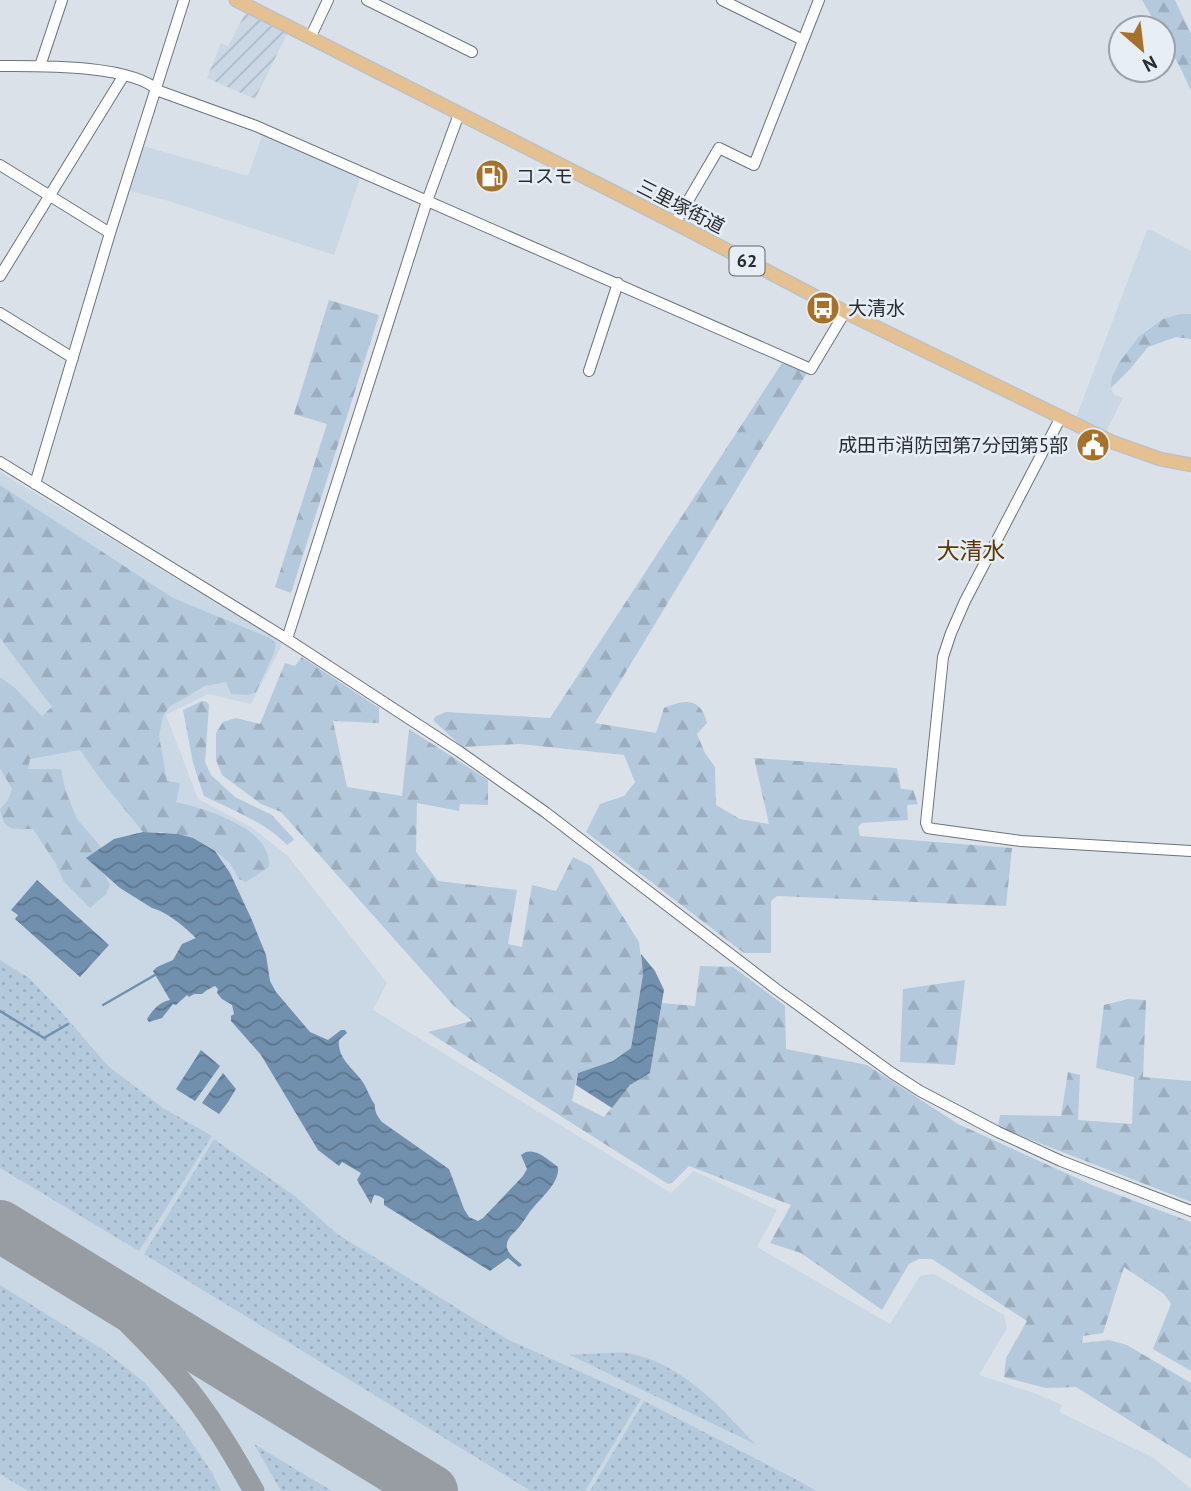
<svg xmlns="http://www.w3.org/2000/svg" width="1191" height="1491" font-family="'PT Sans','Noto Sans JP',sans-serif">
<style>
.built{fill:#cad7e5}
.industrial{fill:url(#industrial-furrows)}
.grass{fill:url(#grass-dots)}
.forest{fill:url(#forest-firs)}
.water{fill:url(#water-waves)}
.lines{fill:none;stroke-linecap:round;stroke-linejoin:round}
.stream{stroke:#7190ae;stroke-width:2.5}
.taxiway{stroke:#989da3;stroke-width:21}
.runway{stroke:#989da3;stroke-width:52}
.minor-casing{stroke:#6d747b;stroke-width:12}
.major-casing{stroke:#bfc0c1;stroke-width:15}
.minor{stroke:#fff;stroke-width:10}
.major{stroke:#e5c192;stroke-width:12}
.labels{text-anchor:middle;stroke-width:5;stroke-linejoin:round;paint-order:stroke}
.shield{fill:#e7eef6;stroke:#63676b;stroke-width:2}
.shield-label{font-size:18px;font-weight:bold;fill:#2a2d30}
.poi-label{font-size:19px;fill:#2a2d30;stroke:#e7eef6;text-anchor:start}
.street-label{font-size:19px;fill:#2a2d30;stroke:#e7eef6}
.quarter-label{font-size:23px;fill:#5b3801;stroke:#e7eef6}
</style>
<defs>
<pattern id="industrial-furrows" width="10" height="10" patternUnits="userSpaceOnUse" patternTransform="scale(1.75)"><rect width="10" height="10" fill="#cad7e5"/><path d="M-1 1l2-2M0 10L10 0M9 11l2-2" fill="none" stroke="#aeb9c5"/></pattern>
<pattern id="grass-dots" width="8" height="8" patternUnits="userSpaceOnUse" patternTransform="scale(1.75)"><rect width="8" height="8" fill="#b5c9dd"/><path d="M2 2h.1M6 6h.1" fill="none" stroke="#9cadbe" stroke-width="1.8" stroke-linecap="round"/></pattern>
<pattern id="forest-firs" width="22" height="20" patternUnits="userSpaceOnUse" patternTransform="scale(1.75)"><rect width="22" height="20" fill="#b5c9dd"/><path d="M5 1l3.5 6h-7zM16 11l3.5 6h-7z" fill="#9cadbe"/></pattern>
<pattern id="water-waves" width="16" height="10" patternUnits="userSpaceOnUse" patternTransform="scale(1.75)"><rect width="16" height="10" fill="#7190ae"/><path d="M0 5q4-4 8 0t8 0" fill="none" stroke="#5d768e"/></pattern>
</defs>
<rect width="100%" height="100%" fill="#dae1e9"/>
<!-- built -->
<path class="built" d="M262,136L360,178L334,255L169,201L130,191L143,146L248,176Z
M1147,230H1151L1191,251V314H1180L1147,329L1139,336L1120,363L1111,388L1114,394L1123,398L1105,434L1076,418Z
M0,472L283,643L251,704L208,694L166,715L198,799L251,827L288,856L387,983L373,1010L671,1193L694,1171L777,1210L757,1247L890,1324L920,1276L934,1274L1004,1315L1007,1328L979,1375L1037,1394L1062,1405L1059,1412L1154,1458L1191,1489V1491H0Z"/>
<!-- industrial -->
<path class="industrial" d="M246,12L287,34L255,99L207,78L221,43L228,46Z"/>
<!-- grass -->
<path class="grass" d="M0,960L29,978L55,1005L108,1066L163,1108L212,1136L139,1251L0,1168Z
M214,1139L296,1197L337,1234L507,1339L641,1399L585,1491H531L144,1254Z
M0,1285L105,1351L145,1383L182,1428L211,1471L221,1491H28L0,1474Z
M605,1353C612,1353 620,1352 627,1353C681,1362 720,1407 755,1444L570,1355Z
M644,1401L799,1481L816,1491H590Z
M254,1444L332,1491H281Z"/>
<!-- forest -->
<path class="forest" d="M1142,0H1175L1191,34V91L1181,69L1163,37V28H1158Z
M329,300L379,315L291,593L275,587L327,424L294,414Z
M1180,314H1191V339L1176,337L1148,347L1130,369L1111,388L1112,377L1119,363L1139,336L1163,319Z
M782,363L807,373L595,723L656,733L664,708C684,699 701,697 707,723L697,734L705,753L715,767L716,805L740,819L769,824L754,758L897,768L901,789L913,790L918,804L907,805L908,820L862,823L858,827L860,836L1012,848L1006,906L777,896L771,901V953H744L586,832L600,804L624,796L635,782L624,755L520,744L462,747L433,720L436,716L446,712L550,718Z
M0,485L173,598L270,638L276,644L274,653L256,692L248,695L231,694L226,682L205,686L169,707L163,716L159,736L167,781L180,783L176,802C205,809 273,828 269,867L246,882L239,879L230,863L215,851L162,832H143L101,780L80,750L30,759L28,769H61L65,789L77,819L102,848L87,858L104,874L110,885L106,894L90,908L64,882L56,864L33,829C13,829 4,832 0,809L8,800L12,789L0,768V677L15,688L42,716L52,707L0,638Z
M302,657L379,708V723L333,721L347,787L402,796L409,729L488,780V805L460,804L459,811L417,803L416,852L438,881L517,890L508,944L522,947L532,885L556,891L573,857L591,866L639,942L643,974L631,1048L613,1061L578,1073L572,1101L604,1117L630,1085L650,1073L662,1003L695,1006L700,966L733,967L785,1006L786,1049L867,1065L958,1124L1092,1185L1191,1222V1371L1153,1349L1171,1304L1164,1294L1124,1267L1103,1333L1083,1336L1082,1343L1109,1340L1127,1345L1191,1383V1459L1076,1387L1046,1388L1004,1377L1006,1358L1027,1321L932,1259H919L909,1264L882,1310L801,1253L770,1243L791,1205L689,1166L672,1183L668,1184L428,1032L472,1021L453,1005L281,812L261,804L222,775L216,760V733L223,722L236,718L260,724L285,663L295,666Z
M202,701L207,702L209,705L205,762L211,775L235,797L272,815L293,838L294,840L287,845C265,822 232,810 204,796L193,763L183,710Z
M965,980L955,1065L900,1062L903,989Z
M1128,999L1146,1000L1143,1077L1191,1081V1202L998,1127L1000,1115L1061,1116L1068,1072L1080,1075L1078,1120L1132,1124L1134,1077L1096,1068L1104,1005Z"/>
<!-- water -->
<path class="water" d="M143,832L178,834L193,838L215,851L230,873L251,918L266,955L270,981L276,992L310,1032L328,1040L341,1030H345L347,1033L339,1040C337,1060 355,1069 364,1084C368,1091 370,1098 375,1105C374,1111 378,1117 382,1122L449,1169L464,1209L469,1217L478,1221L483,1218L523,1176L527,1169L521,1155C533,1145 547,1159 558,1167C560,1182 542,1197 533,1208C528,1213 525,1220 520,1226C515,1233 505,1238 507,1248C509,1255 517,1260 522,1265L519,1267L508,1258L490,1271L384,1205V1199L379,1196L374,1195L371,1204L357,1180L361,1173L342,1162L339,1166L318,1150L261,1055L231,1021V1016L234,1014L232,1005L222,999L217,993L218,989L215,986L207,990L202,994H194L189,997L187,995L176,1005L173,1004L162,1018L149,1022L147,1019C153,1010 159,1002 170,1000L153,971L157,967L173,960L182,944L196,938C185,927 167,912 152,908L120,888L86,858L114,839Z
M37,880L109,945L80,977L15,919L18,915L11,910Z
M641,954L655,971L664,990L650,1073L630,1085L612,1108L576,1085L578,1073L613,1061L631,1048L643,974Z
M201,1050L220,1066L195,1101L176,1089Z
M223,1073L236,1089L228,1102L219,1114L202,1103Z"/>
<g class="lines">
<!-- stream -->
<path class="stream" d="M103,1005L155,975
M0,1011L44,1038L68,1024"/>
<!-- taxiway -->
<path class="taxiway" d="M73,1271C110,1306 147,1340 180,1379C209,1413 232,1452 254,1491"/>
<!-- runway -->
<path class="runway" d="M0,1226L432,1491"/>
<defs>
<path id="minor" d="M367,0L472,52
M722,0L803,40
M310,38L328,0
M0,66C40,66 130,64 159,91L256,126L811,369L845,312
M40,66L62,0
M0,165L110,233
M675,223L719,148L754,165L819,0
M0,276L124,75
M0,313L73,358
M589,371L618,283
M1061,417L965,601L951,633L943,657L926,823L928,828L934,829L1021,841L1191,851
M0,462L287,639L460,752L545,812L776,989L892,1073L920,1091L998,1132L1061,1161L1191,1211
M35,484L110,233L184,0
M287,639L427,201L459,114"/>
<path id="major" d="M236,0L675,223L845,312L1112,442L1160,459L1191,465"/>
</defs>
<!-- minor casing -->
<use href="#minor" class="minor-casing"/>
<!-- major casing -->
<use href="#major" class="major-casing"/>
<!-- minor -->
<use href="#minor" class="minor"/>
<!-- major -->
<use href="#major" class="major"/>
</g>
<!-- icons -->
<defs>
<symbol id="fuel-disc" viewBox="-11 -11 22 22"><circle r="9.5" fill="#a6712a" stroke="#e7eef6"/><path d="M-5.5-6h7V0h2V4h1.3V-2.5L3-4.5l.8-.8L6-3V5H2.5V1h-1V6h-7ZM-4.2-4.7v3.2H.2V-4.7Z" fill="#fff"/></symbol>
<symbol id="bus-disc" viewBox="-11 -11 22 22"><circle r="9.5" fill="#a6712a" stroke="#e7eef6"/><path d="M-5-6H5V4H4V6H2V4H-2V6H-4V4H-5ZM-3.5-4V0h7V-4ZM-3.5 1.2v1.5H-2V1.2ZM2 1.2v1.5H3.5V1.2Z" fill="#fff"/></symbol>
<symbol id="civic-disc" viewBox="-11 -11 22 22"><circle r="9.5" fill="#a6712a" stroke="#e7eef6"/><path d="M-.6-6.5H3V-4.5H.6V-3L4-1V1h2V6H-6V1h2V-1L-.6-3ZM-1.2 2.5V6h2.4V2.5Z" fill="#fff"/></symbol>
</defs>
<g fill-rule="evenodd">
<use href="#fuel-disc" x="473" y="157" width="38" height="38"/>
<use href="#bus-disc" x="804" y="289" width="38" height="38"/>
<use href="#civic-disc" x="1074" y="426" width="38" height="38"/>
</g>
<g class="labels">
<!-- shield labels -->
<rect class="shield" x="729.5" y="246.5" width="35" height="29" rx="5"/>
<g class="shield-label">
<text x="747" y="267">62</text>
</g>
<!-- poi labels -->
<g class="poi-label">
<text x="516" y="183">コスモ</text>
<text x="848" y="315">大清水</text>
<text x="1068" y="452" text-anchor="end">成田市消防団第7分団第5部</text>
</g>
<!-- street labels -->
<g class="street-label">
<text transform="translate(681 206) rotate(27)" y="7">三里塚街道</text>
</g>
<!-- quarter labels -->
<g class="quarter-label">
<text x="971" y="559">大清水</text>
</g>
</g>
<!-- north arrow -->
<g transform="translate(1142 49) rotate(152)"><circle r="33" fill="#e7eef6" stroke="#9ba1a7" stroke-width="2"/>
<path d="M0-5L12 26L0 18L-12 26Z" fill="#a6712a"/>
<text y="-10" font-size="19" font-weight="bold" text-anchor="middle" fill="#2a2d30">N</text>
</g>
</svg>
